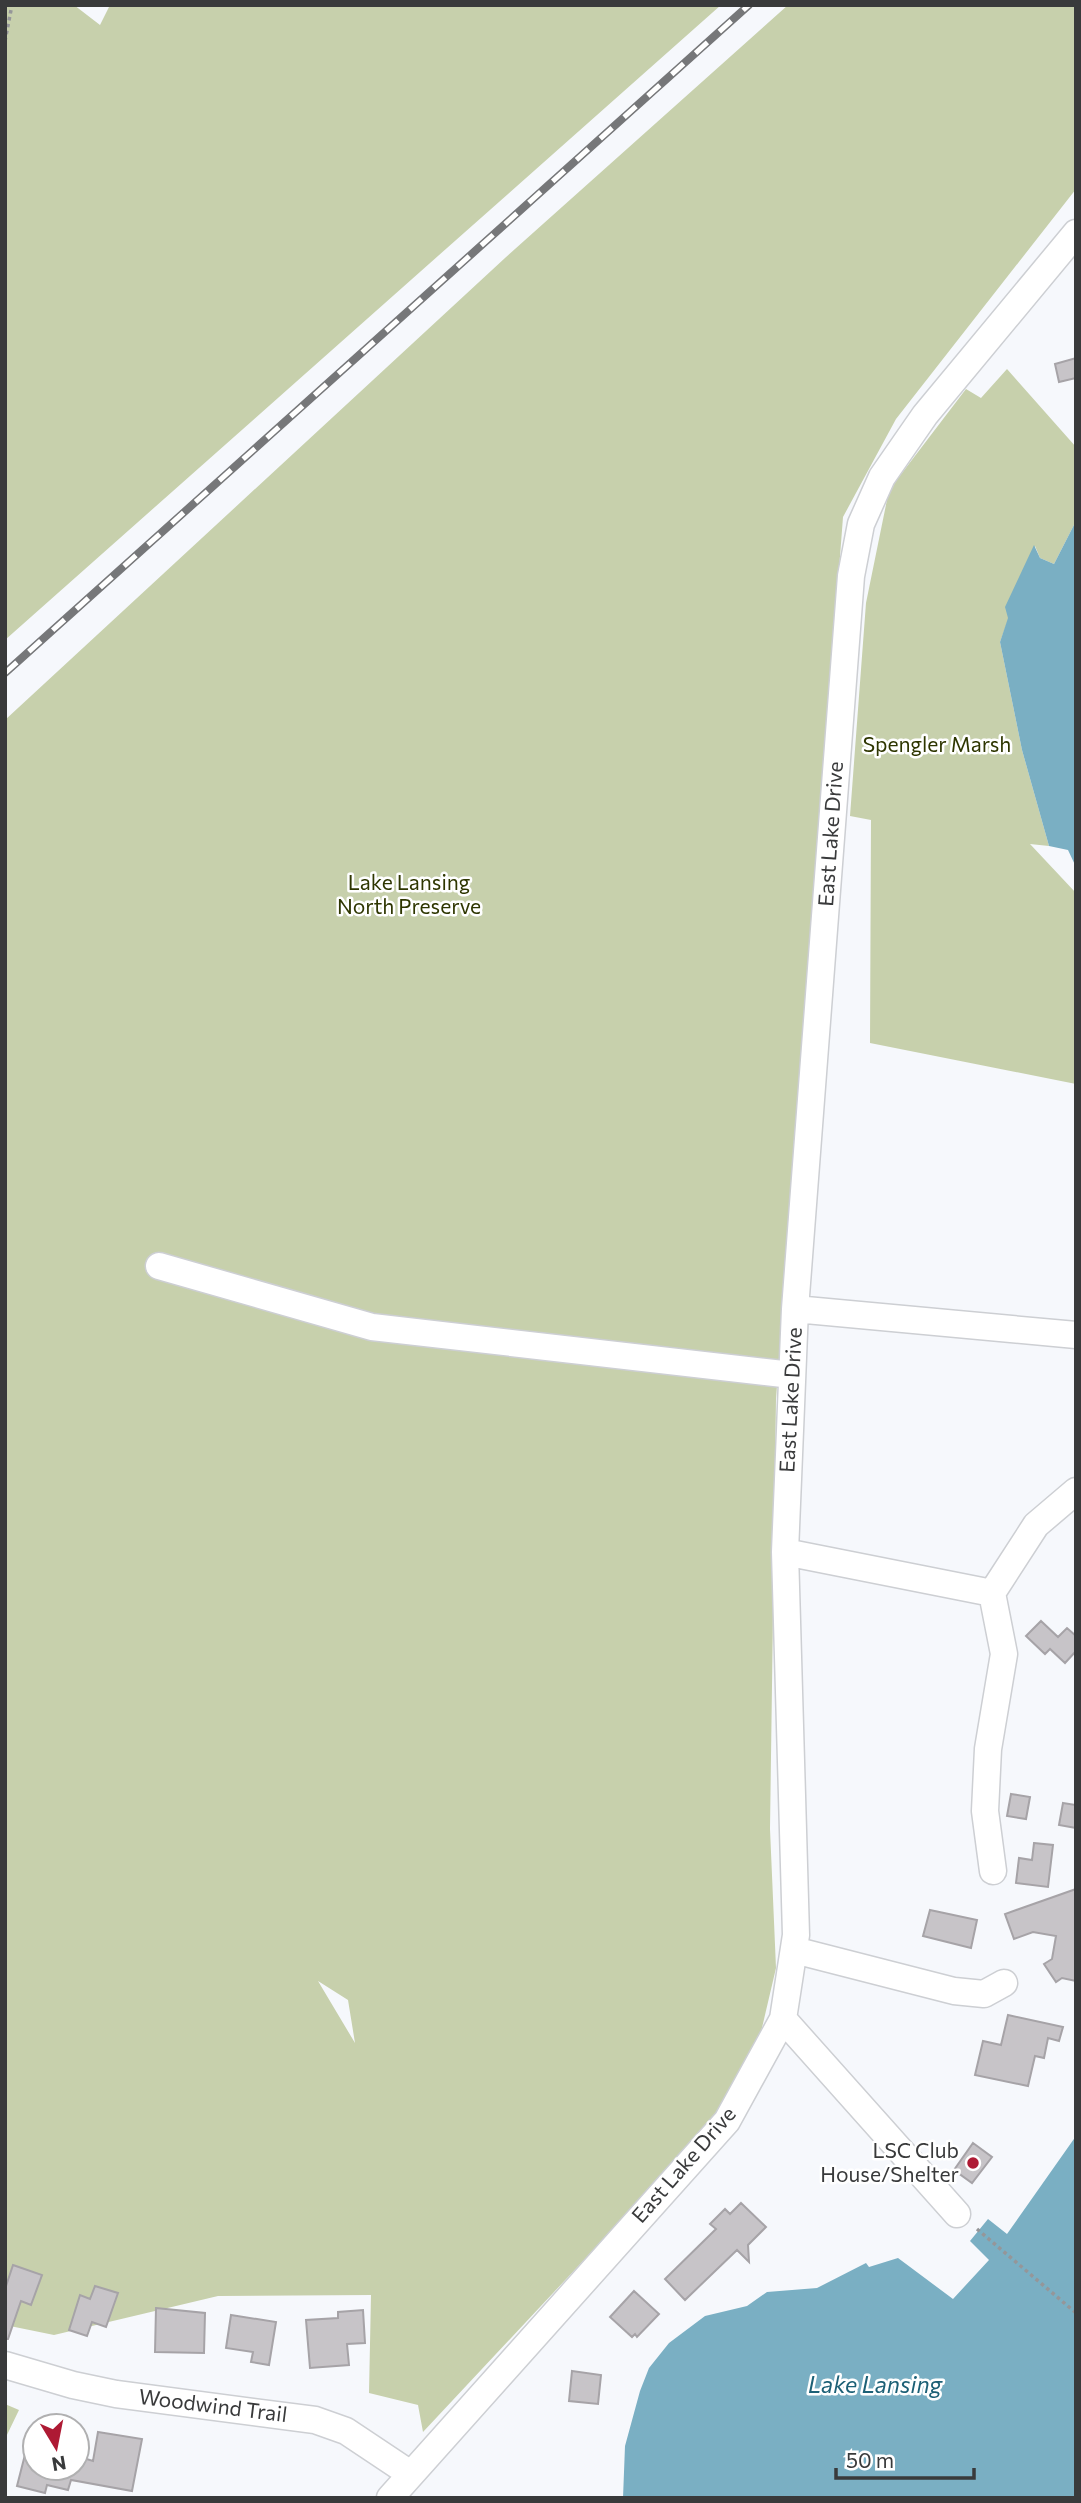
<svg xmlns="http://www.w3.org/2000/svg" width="1081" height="2503" font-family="Commissioner,sans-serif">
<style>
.green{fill:#c7d0ac;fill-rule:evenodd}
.water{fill:#7aafc3}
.building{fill:#c7c4c8;stroke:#a6a3a7;stroke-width:2}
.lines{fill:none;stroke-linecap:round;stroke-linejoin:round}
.minor-casing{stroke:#cdcfd3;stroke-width:29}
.path{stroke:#959699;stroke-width:3.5;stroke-dasharray:3.5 3.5;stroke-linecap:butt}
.minor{stroke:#fff;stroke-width:26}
.rail-casing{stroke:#767779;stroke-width:8}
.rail{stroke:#fff;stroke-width:5;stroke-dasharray:16;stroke-linecap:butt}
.poi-dot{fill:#ae1a34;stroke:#fff;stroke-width:2.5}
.labels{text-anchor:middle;stroke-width:5;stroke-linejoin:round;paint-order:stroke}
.park-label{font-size:21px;fill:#2e3600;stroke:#fff}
.street-label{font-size:21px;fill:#393a3b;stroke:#fff}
.poi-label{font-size:21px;fill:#393a3b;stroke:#fff;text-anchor:end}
.water-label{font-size:23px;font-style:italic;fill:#1c6076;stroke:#fff}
</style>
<rect width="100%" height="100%" fill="#f6f8fc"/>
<!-- green -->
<path class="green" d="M5,5H74L100,25L110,5H721L5,640Z
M788,5H1076V189L896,419L843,517L776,1399L770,1829L776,1968L761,2032L715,2120L423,2432L418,2405L369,2393L371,2295L218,2296L54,2335L5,2325V720L505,258ZM318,1981L348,2000L355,2043Z
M1007,369L1076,447V521L1054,564L1040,558L1035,546L1000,642L1022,750L1049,846L1030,844L1076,893V1084L870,1043L871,820L850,816L866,603L889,490L966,389L981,398Z
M5,2404L19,2410L5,2439Z"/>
<!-- water -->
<path class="water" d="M1076,521V867L1068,850L1049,846L1022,750L1000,642L1008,618L1005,607L1034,545L1040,558L1054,564Z
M1076,2136V2498H623L625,2446L640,2391L649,2368L669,2343L705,2316L747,2306L767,2292L817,2288L866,2263L869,2267L898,2258L953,2299L989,2260L970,2241L988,2219L1007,2234Z"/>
<!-- building -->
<path class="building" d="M1076,358V378L1059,382L1055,364Z
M1041,1621L1058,1637L1067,1628L1076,1636V1651L1065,1663L1050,1649L1045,1654L1026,1636Z
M1011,1794L1030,1797L1026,1819L1007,1816Z
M1063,1803L1076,1805V1828L1059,1825Z
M1034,1843L1053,1845L1048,1887L1016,1883L1019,1858L1032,1860Z
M1076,1889V1981L1062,1978L1056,1982L1044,1964L1052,1959L1056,1936L1033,1932L1014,1939L1005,1914Z
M930,1910L977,1920L971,1948L923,1936Z
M1008,2015L1063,2027L1059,2041L1048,2038L1044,2058L1035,2056L1028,2086L975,2075L983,2041L1001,2045Z
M973,2143L992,2157L972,2183L954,2170Z
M741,2203L766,2227L748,2245L749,2262L737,2250L685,2300L665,2279L716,2229L710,2224L725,2209L730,2214Z
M13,2265L42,2275L31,2305L21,2301L8,2339H5V2289Z
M95,2286L118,2293L106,2327L92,2322L87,2336L69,2330L80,2295L90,2299Z
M634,2291L659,2314L637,2337L635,2334L632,2337L610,2317Z
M156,2308L205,2313L204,2353L155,2352Z
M363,2310L365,2343L347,2344L349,2365L310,2368L306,2320L338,2318V2312Z
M231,2315L276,2322L269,2365L251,2362L253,2352L226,2348Z
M572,2371L601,2375L598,2404L569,2401Z
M98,2432L142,2439L132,2491L71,2480L68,2490L47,2485L45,2493L17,2486L30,2435H35V2468H77V2456L93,2461Z"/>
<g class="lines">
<defs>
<path id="minor" d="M159,1266L372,1327L792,1375
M795,1309L1076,1335
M785,1552L992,1593
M993,1871L985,1811L988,1749L1004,1654L992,1593L1036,1525L1076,1491
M794,1950L954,1991L984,1994L1004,1983
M783,2019L957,2214
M5,2365L73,2385L116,2394L315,2420L346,2431L409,2473
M390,2498L727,2121L783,2019L796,1935L785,1552L795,1309L851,576L861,524L882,477L925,415L1076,233"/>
</defs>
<!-- minor casing -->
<use href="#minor" class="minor-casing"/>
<!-- path -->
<path class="path" d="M5,41L12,5
M977,2229L1076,2313"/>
<!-- minor -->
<use href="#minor" class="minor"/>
<defs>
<path id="rail" d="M5,673L749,5"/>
</defs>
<!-- rail casing -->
<use href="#rail" class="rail-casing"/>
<!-- rail -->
<use href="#rail" class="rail"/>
</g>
<!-- markers -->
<circle class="poi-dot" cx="973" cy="2163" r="7"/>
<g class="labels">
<!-- park labels -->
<g class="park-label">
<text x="937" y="752">Spengler Marsh</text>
<text x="409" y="890">Lake Lansing<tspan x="409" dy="24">North Preserve</tspan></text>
</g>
<!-- street labels -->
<g class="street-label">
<text transform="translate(831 834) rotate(-86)" y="7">East Lake Drive</text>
<text transform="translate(791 1400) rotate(-87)" y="7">East Lake Drive</text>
<text transform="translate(684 2165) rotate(-49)" y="7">East Lake Drive</text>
<text transform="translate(213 2406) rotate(7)" y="7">Woodwind Trail</text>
</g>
<!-- poi labels -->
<g class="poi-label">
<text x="959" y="2158">LSC Club<tspan x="959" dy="24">House/Shelter</tspan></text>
</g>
<!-- water labels -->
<g class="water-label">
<text x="875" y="2393">Lake Lansing</text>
</g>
</g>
<!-- border -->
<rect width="1081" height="2503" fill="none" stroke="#393a3b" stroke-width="14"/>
<!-- north arrow -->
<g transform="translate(56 2447) rotate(170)"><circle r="33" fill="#ffffff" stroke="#b0b0b1" stroke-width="2"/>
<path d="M0-5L12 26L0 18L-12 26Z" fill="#ae1a34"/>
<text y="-10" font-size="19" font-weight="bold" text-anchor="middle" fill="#393a3b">N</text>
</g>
<!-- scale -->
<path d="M836 2468v10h138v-10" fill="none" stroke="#393a3b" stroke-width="3.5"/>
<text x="846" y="2468" font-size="21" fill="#393a3b" stroke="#ffffff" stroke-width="5" paint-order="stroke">50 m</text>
</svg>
